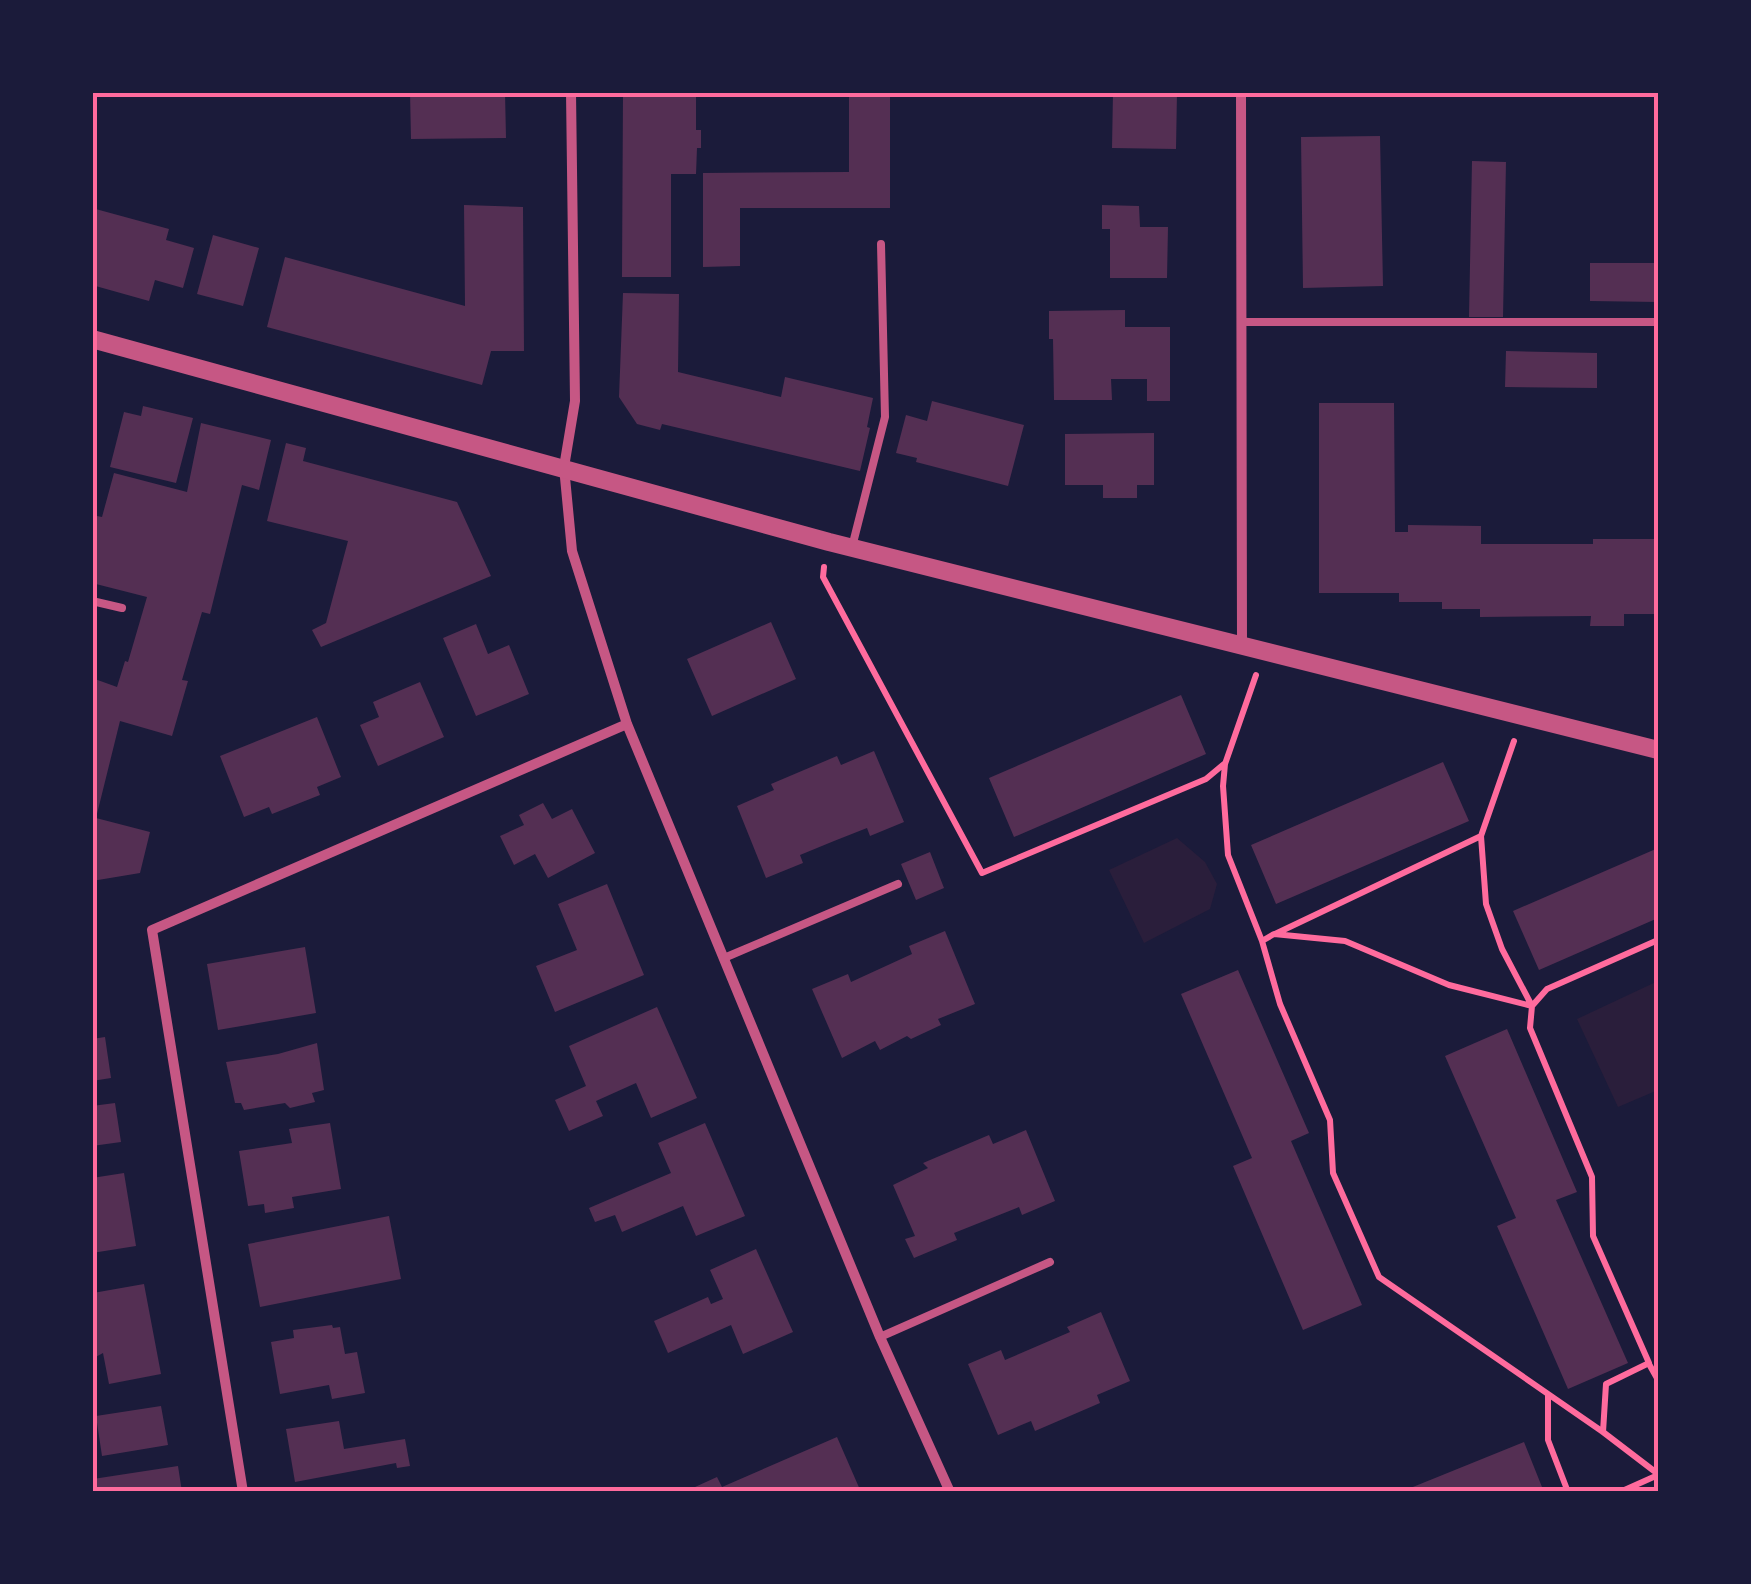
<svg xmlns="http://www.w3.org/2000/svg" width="1751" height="1584" font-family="'IBM Plex Serif',serif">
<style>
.green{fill:#2a1e3b}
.building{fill:#542f53}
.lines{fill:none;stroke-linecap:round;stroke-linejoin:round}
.path{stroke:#ff6b9d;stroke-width:6}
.service{stroke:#c65784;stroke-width:8}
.minor{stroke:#c65784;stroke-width:10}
.tertiary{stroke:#c65784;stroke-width:18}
.neatline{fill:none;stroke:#ff6b9d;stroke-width:4}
</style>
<rect width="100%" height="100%" fill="#1b1b3a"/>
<!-- green -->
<path class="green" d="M1177,838L1205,862L1217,884L1210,909L1144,943L1109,870Z
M1658,981V1090L1618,1107L1577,1019Z"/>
<!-- building -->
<path class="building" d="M410,92H505L506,138L411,139Z
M623,92H696V130H701V148H697L696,174H671V277H622Z
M849,92H890V208H740V266L703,267V173L849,172Z
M1113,92H1177L1176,149L1112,148Z
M1380,136L1383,286L1303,288L1301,137Z
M1472,161L1506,162L1503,317H1469Z
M464,205L523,207L524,351H491L482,385L267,327L285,257L465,306Z
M1102,205L1139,206L1140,227H1168L1167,278H1110V229H1102Z
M92,208L169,229L166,240L194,248L183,288L155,280L149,301L92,285Z
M213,235L259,248L243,306L197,294Z
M1590,263H1658V302L1590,301Z
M623,293L679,294L678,372L781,397L785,377L873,398L867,427L870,428L860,471L662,424L660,430L637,424L619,397Z
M1125,310V327H1170V401H1147V379H1111L1112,400H1054L1053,339H1049V311Z
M1506,351L1597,353V388L1505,387Z
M932,401L1024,425L1008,486L916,462L917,458L896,453L906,415L927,421Z
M1319,403H1394L1395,532H1408V525L1481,526V544H1593V539H1658V614H1624V626H1590L1591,616L1480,617V609H1442V602H1399V593H1319Z
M143,406L193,418L176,483L110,467L124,412L141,416Z
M201,423L271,440L259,490L242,485L210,614L202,612L182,680L188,681L172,736L120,721L96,818L150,832L140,873L92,881V678L117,687L125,661L128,662L147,597L92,583V515L102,517L114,473L187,492Z
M1154,433V485H1137V498H1103V485H1065V434Z
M286,443L306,448L303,461L457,502L491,576L321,647L312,630L326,623L348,541L267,521Z
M771,622L796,679L712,716L687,659Z
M476,624L488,654L509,645L529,694L476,716L443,638Z
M420,682L444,737L378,766L360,725L379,717L373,702Z
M1181,695L1206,754L1014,837L989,778Z
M317,717L341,777L317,787L320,795L272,814L269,807L244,817L220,756Z
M874,751L904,822L870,836L867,828L834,841L800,855L803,863L766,878L737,806L774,790L771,784L837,756L841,765Z
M1443,762L1469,821L1276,904L1251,845Z
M543,803L552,819L572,809L595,853L548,878L535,854L514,865L500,836L524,825L519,815Z
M1658,848V918L1539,970L1513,911Z
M930,852L944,888L916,900L901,864Z
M607,884L644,975L555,1012L536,966L577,950L558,904Z
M945,931L975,1004L938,1019L941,1025L911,1039L907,1036L880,1050L875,1041L842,1058L812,989L848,974L851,982L912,954L909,946Z
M305,947L316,1013L218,1030L207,964Z
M1238,970L1309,1133L1291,1141L1362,1305L1303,1330L1233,1166L1252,1158L1181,994Z
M657,1007L697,1098L651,1118L636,1083L596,1101L603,1116L569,1131L555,1100L586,1086L569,1046Z
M1507,1029L1577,1192L1556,1200L1628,1363L1568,1389L1497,1226L1516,1218L1445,1056Z
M105,1037L111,1078L92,1081V1039Z
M317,1043L324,1090L312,1093L315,1102L290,1108L285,1103L244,1110L241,1103H235L226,1062L278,1054Z
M115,1103L121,1142L92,1146V1106Z
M330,1123L341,1189L292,1197L294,1208L265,1213L264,1204L248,1206L239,1151L292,1143L289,1129Z
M705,1123L745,1216L696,1236L683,1206L622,1232L615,1215L595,1222L589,1208L671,1173L658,1143Z
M1026,1130L1055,1201L1022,1215L1019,1207L954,1233L957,1240L914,1258L905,1239L915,1236L893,1185L928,1168L923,1163L989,1135L993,1144Z
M124,1173L136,1246L92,1253V1178Z
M389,1216L401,1279L260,1307L248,1244Z
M756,1249L793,1332L743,1354L731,1325L668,1353L654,1321L708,1297L711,1304L723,1299L710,1270Z
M144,1284L161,1374L109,1384L103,1353L92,1359L93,1293Z
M1101,1312L1130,1381L1097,1395L1100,1403L1035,1431L1031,1421L998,1435L968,1364L1001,1350L1005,1360L1070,1332L1067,1327Z
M332,1325L333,1328L340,1327L345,1354L357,1352L365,1393L332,1399L329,1385L280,1394L271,1342L294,1338L293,1330Z
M161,1406L168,1445L102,1456L96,1416Z
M339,1421L344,1449L405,1439L410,1466L397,1468L396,1463L295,1482L286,1429Z
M837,1437L861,1492H684L717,1477L722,1487Z
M1524,1442L1544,1492H1403V1491Z
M178,1466L182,1492H95L93,1479Z"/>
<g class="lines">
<!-- path -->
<path class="path" d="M824,567L823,577L982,873L1206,779L1224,764
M1256,675L1225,764L1223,786L1228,855L1262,941L1274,934L1345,941L1449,985L1532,1006L1547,989L1658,940
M1514,741L1481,836L1486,904L1502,949L1532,1006L1530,1028L1592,1177L1593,1236L1649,1363L1606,1384L1603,1432
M1275,934L1481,836
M1262,941L1280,1004L1330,1120L1333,1173L1379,1277L1603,1432L1658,1474
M1649,1364L1658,1380
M1548,1395V1440L1568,1492
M1620,1492L1658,1475"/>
<!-- service -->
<path class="service" d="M258,93V92
M1241,322H1658
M852,547L885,417L881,244
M92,601L122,608
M724,958L898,884
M880,1337L1050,1262"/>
<!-- minor -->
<path class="minor" d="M571,92L575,401L564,467L572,551L627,724L880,1337L950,1492
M1241,92L1242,645
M243,1492L152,930L627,724"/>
<!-- tertiary -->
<path class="tertiary" d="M92,339L829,542L1658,750"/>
</g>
<!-- border -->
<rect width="1751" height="1584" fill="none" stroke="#1b1b3a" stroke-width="190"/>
<rect x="95" y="95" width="1561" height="1394" class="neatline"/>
</svg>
